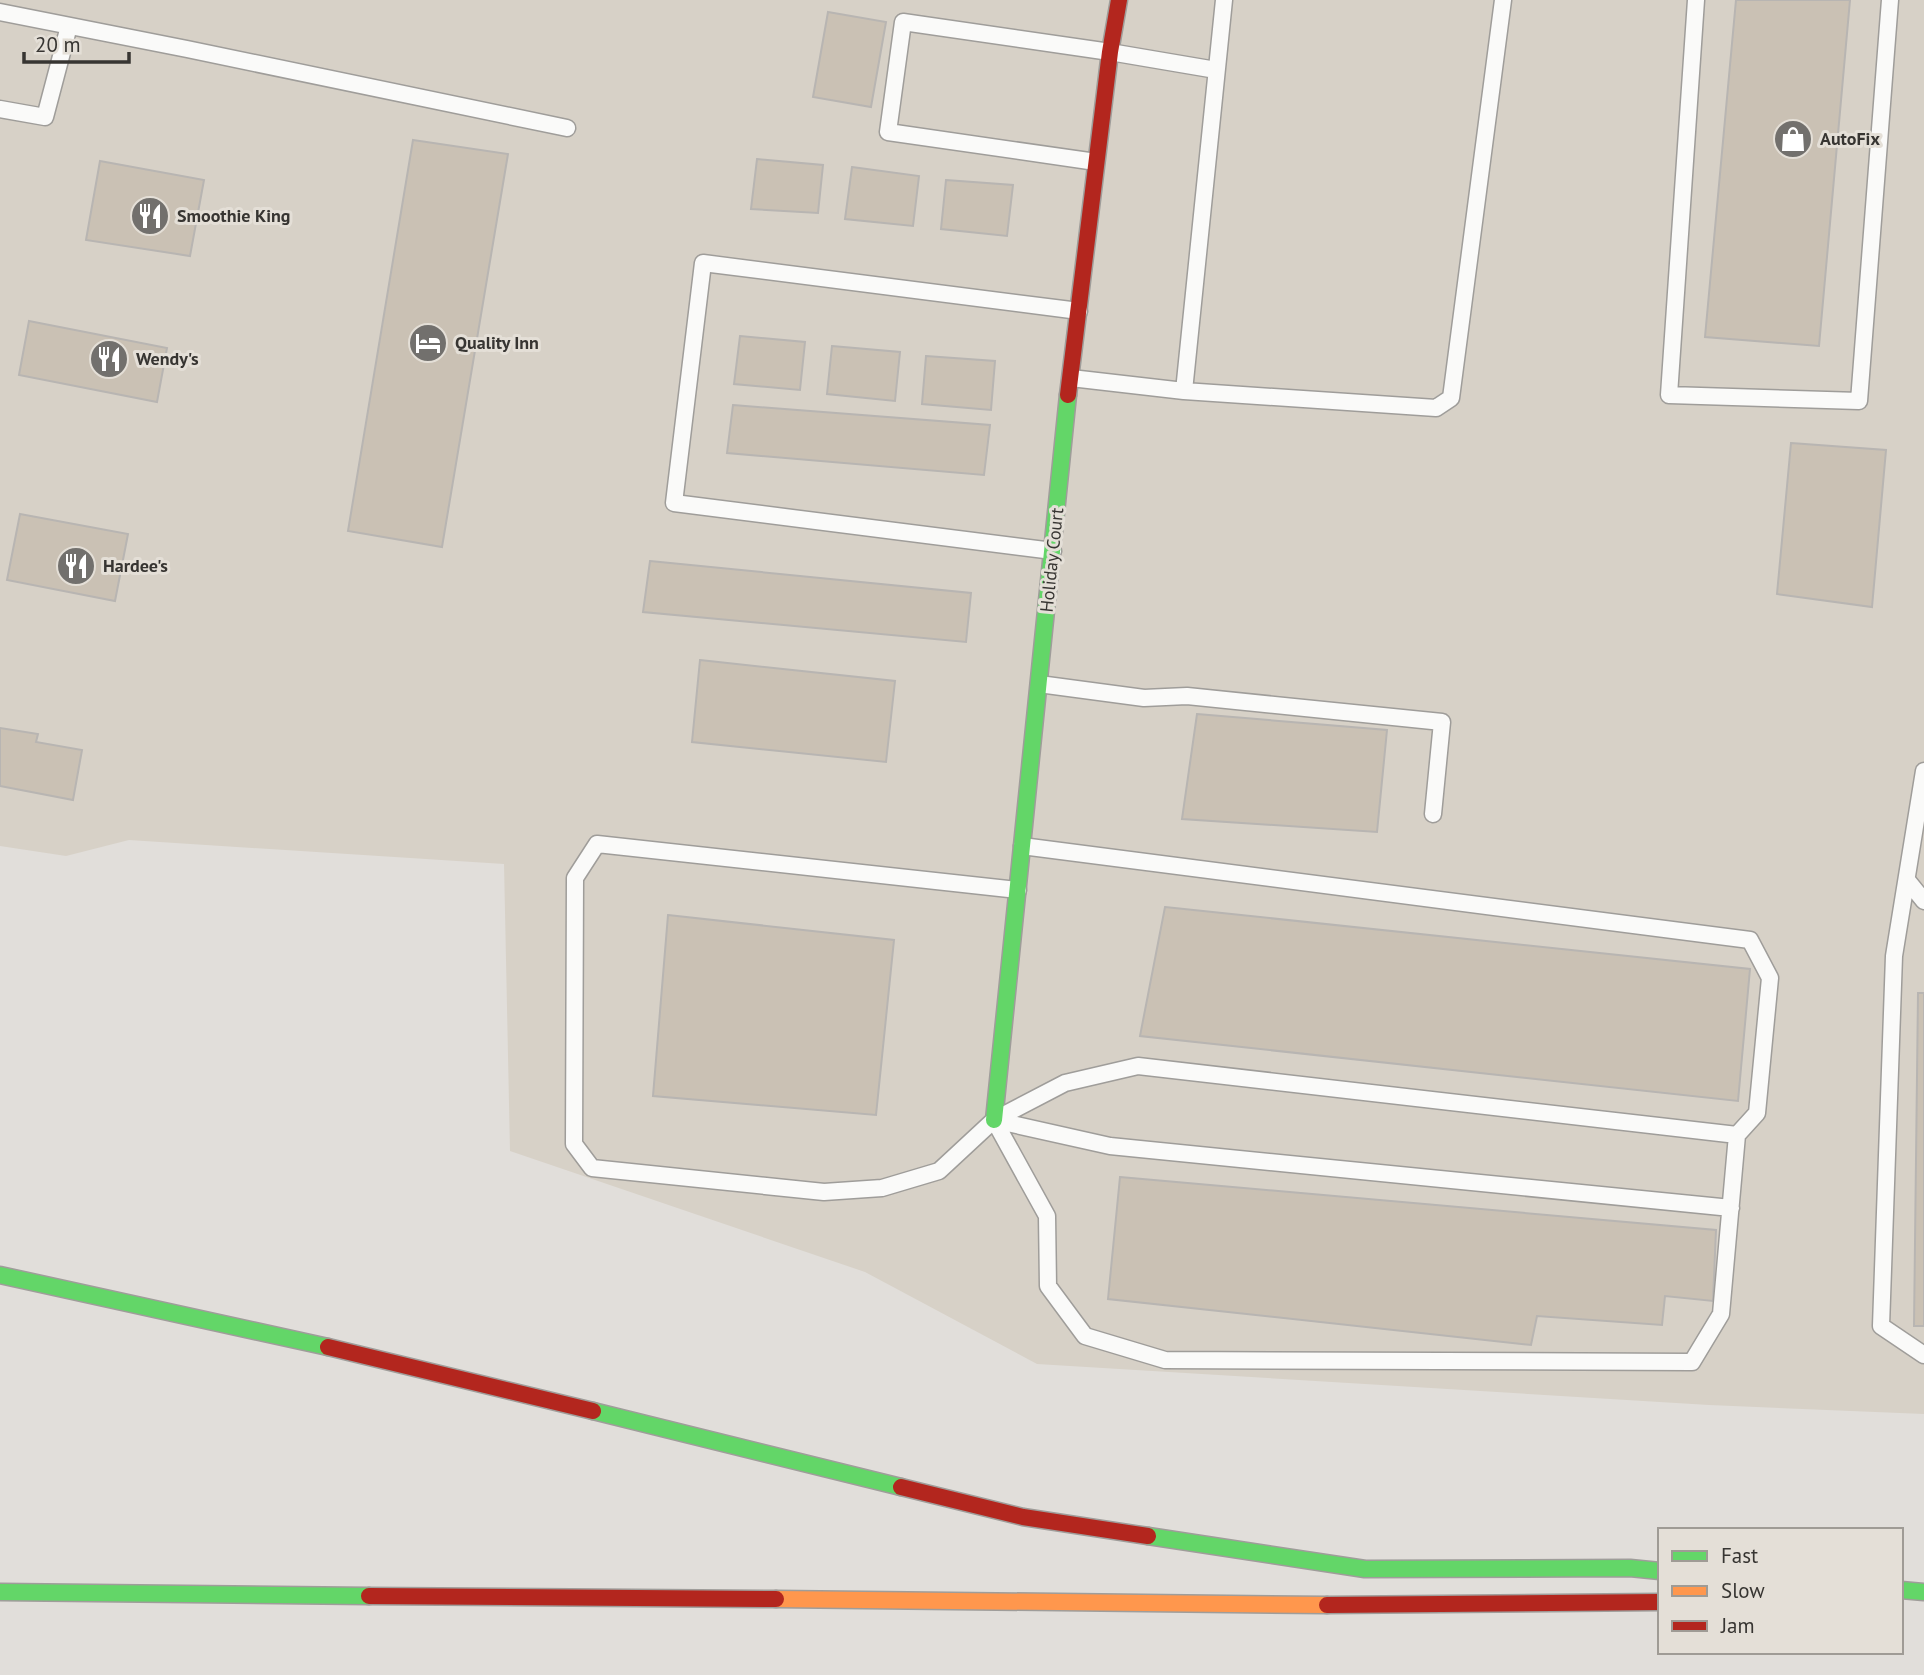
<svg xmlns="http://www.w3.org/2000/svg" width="1924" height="1675" font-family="'PT Sans',sans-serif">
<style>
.built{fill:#d7d1c7}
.building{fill:#cac1b4;stroke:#b8b5b2;stroke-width:2}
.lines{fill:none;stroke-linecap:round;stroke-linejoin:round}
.lane-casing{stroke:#9f9d9a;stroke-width:19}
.fast-casing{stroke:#9f9d9a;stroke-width:19}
.slow-casing{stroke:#9f9d9a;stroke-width:19}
.jam-casing{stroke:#9f9d9a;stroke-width:19}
.lane{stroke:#fafaf9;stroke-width:16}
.fast{stroke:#63d668;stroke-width:16}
.slow{stroke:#ff974d;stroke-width:16}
.jam{stroke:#b3261e;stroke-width:16}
.labels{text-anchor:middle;stroke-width:6;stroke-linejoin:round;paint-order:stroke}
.poi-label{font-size:18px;font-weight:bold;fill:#373532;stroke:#e4dfd7;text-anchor:start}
.street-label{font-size:18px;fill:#373532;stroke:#e4dfd7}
</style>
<rect width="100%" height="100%" fill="#e1deda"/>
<!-- built -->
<path class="built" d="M0,0H1924V1414L1709,1405L1037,1364L865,1272L510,1151L504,864L129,840L66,856L0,846Z"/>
<!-- building -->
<path class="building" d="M1736,0H1850L1819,346L1705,337Z
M828,12L886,22L871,107L813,97Z
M413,140L508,154L442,547L348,531Z
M757,159L823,165L818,213L751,209Z
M100,161L204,180L190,256L86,240Z
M852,167L919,176L913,226L845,219Z
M946,180L1013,185L1007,236L941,229Z
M29,321L167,348L157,402L19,375Z
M740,336L805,342L800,390L734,384Z
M832,346L900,352L895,401L827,394Z
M926,356L995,361L991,410L922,404Z
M733,405L990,425L984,475L727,453Z
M1791,443L1886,450L1872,607L1777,594Z
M20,514L128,534L115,601L7,580Z
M650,561L971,593L966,642L643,612Z
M700,660L895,681L886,762L692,742Z
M1197,714L1387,730L1377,832L1182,819Z
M0,728L38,734L36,742L82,750L73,800L0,786Z
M1165,907L1750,969L1738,1101L1140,1036Z
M668,915L894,940L876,1115L653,1096Z
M1918,993H1924V1326H1914Z
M1120,1177L1716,1230L1713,1301L1665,1296L1662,1325L1537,1316L1531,1345L1108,1299Z"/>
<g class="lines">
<defs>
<path id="lane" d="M1696,0L1669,395L1859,401L1890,0
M0,12L187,49L567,128
M0,109L45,117L69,26
M1096,162L888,132L903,22L1110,52L1216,70
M1071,378L1184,391L1436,408L1451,398L1503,0
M1184,391L1224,0
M1053,551L674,503L703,263L1079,311
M1039,684L1144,698L1187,696L1442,722L1433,814
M1924,771L1894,956L1881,1326L1924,1355
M1907,880L1924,901
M1018,890L597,844L575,878L574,1144L592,1168L824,1192L882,1188L939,1171L994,1120L1065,1083L1138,1066L1737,1135L1757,1113L1770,978L1750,940L1022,846
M994,1120L1047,1216L1048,1286L1085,1336L1165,1360L1692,1362L1721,1314L1737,1135
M994,1120L1110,1146L1731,1208"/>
<path id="fast" d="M994,1120L1068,395
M0,1275L328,1347
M593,1411L901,1487
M1148,1536L1365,1569L1630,1568L1660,1571
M1901,1590L1924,1592
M0,1592L369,1596"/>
<path id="slow" d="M776,1599L1327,1605"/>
<path id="jam" d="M1068,395L1110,52L1119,0
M328,1347L593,1411
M901,1487L1023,1517L1148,1536
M369,1596L776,1599
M1327,1605L1660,1602"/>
</defs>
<!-- lane casing -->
<use href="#lane" class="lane-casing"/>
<!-- fast casing -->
<use href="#fast" class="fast-casing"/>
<!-- slow casing -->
<use href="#slow" class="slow-casing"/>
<!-- jam casing -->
<use href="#jam" class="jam-casing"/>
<!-- lane -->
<use href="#lane" class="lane"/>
<!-- fast -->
<use href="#fast" class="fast"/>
<!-- slow -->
<use href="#slow" class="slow"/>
<!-- jam -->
<use href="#jam" class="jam"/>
</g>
<!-- icons -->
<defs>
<symbol id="shop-disc" viewBox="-11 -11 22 22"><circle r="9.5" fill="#72706d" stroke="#e4dfd7"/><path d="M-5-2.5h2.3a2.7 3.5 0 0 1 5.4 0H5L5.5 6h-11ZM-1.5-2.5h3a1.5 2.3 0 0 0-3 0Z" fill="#fff"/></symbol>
<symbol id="restaurant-disc" viewBox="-11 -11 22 22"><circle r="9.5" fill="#72706d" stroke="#e4dfd7"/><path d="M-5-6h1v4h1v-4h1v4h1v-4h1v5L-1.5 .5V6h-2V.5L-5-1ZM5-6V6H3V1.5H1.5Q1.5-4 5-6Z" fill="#fff"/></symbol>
<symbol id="hotel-disc" viewBox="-11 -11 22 22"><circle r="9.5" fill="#72706d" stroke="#e4dfd7"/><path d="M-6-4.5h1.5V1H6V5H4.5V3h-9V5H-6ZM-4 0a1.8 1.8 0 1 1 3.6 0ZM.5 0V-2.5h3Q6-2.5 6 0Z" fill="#fff"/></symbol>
</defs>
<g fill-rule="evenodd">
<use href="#shop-disc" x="1771" y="117" width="44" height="44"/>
<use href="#restaurant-disc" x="128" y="194" width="44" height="44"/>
<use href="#hotel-disc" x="406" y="321" width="44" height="44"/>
<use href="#restaurant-disc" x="87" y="337" width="44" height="44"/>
<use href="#restaurant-disc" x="54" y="544" width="44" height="44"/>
</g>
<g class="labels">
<!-- poi labels -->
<g class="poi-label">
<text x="1820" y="145">AutoFix</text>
<text x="177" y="222">Smoothie King</text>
<text x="455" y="349">Quality Inn</text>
<text x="136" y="365">Wendy's</text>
<text x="103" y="572">Hardee's</text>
</g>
<!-- street labels -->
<g class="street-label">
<text transform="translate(1052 560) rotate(-84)" y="6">Holiday Court</text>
</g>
</g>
<!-- legend -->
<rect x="1658" y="1528" width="245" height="126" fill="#e4dfd7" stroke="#9f9b95" stroke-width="2"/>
<rect x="1672" y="1551" width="35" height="10" fill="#63d668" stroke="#9f9b95" stroke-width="2"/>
<text x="1721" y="1563" font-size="21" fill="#373532">Fast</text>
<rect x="1672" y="1586" width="35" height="10" fill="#ff974d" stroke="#9f9b95" stroke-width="2"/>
<text x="1721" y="1598" font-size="21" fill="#373532">Slow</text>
<rect x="1672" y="1621" width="35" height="10" fill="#b3261e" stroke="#9f9b95" stroke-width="2"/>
<text x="1721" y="1633" font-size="21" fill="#373532">Jam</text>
<!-- scale -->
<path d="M24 52v10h105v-10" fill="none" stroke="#373532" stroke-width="3.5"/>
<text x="35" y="52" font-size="21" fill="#373532" stroke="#e4dfd7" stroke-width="5" paint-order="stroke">20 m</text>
</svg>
